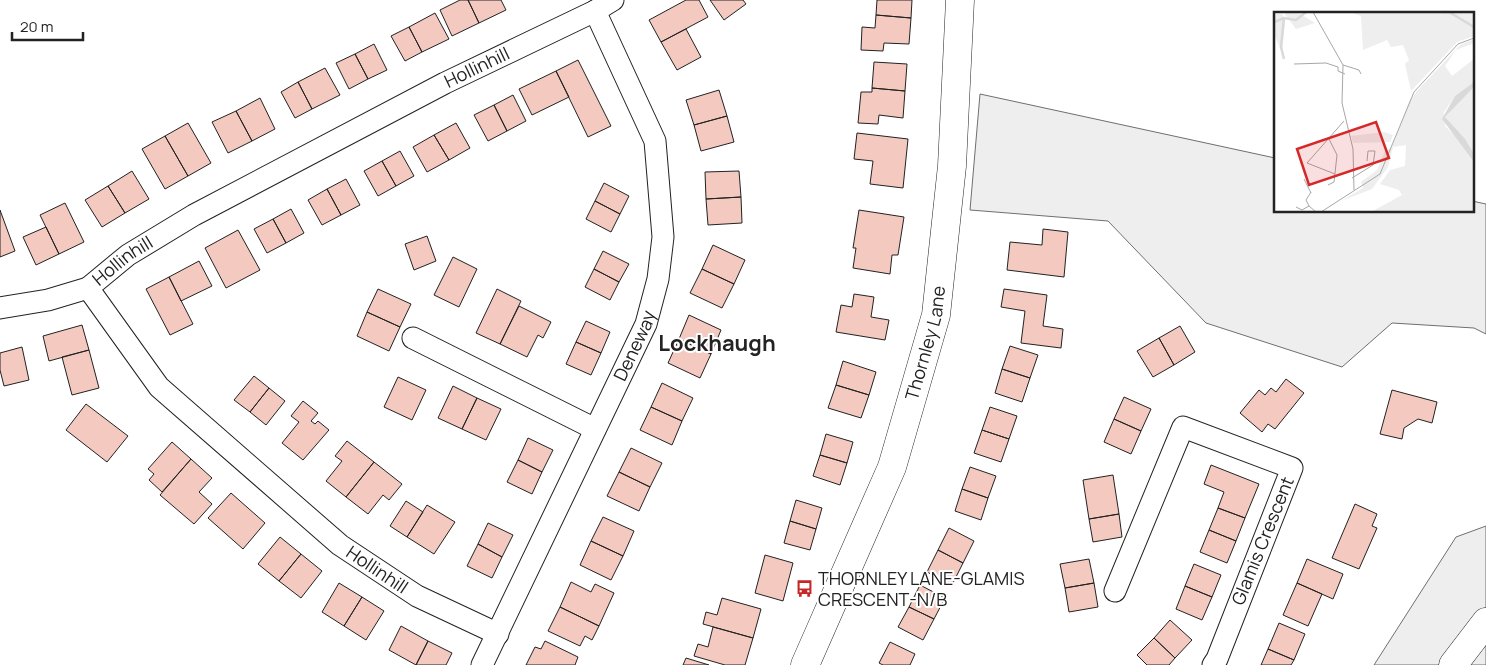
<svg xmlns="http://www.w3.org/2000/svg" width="1486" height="665" font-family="Manrope,sans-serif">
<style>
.green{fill:#eee;stroke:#6f6f6f}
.building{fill:#f3c9c0;stroke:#222}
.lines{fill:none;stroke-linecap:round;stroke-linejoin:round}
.street-casing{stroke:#222;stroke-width:23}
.secondary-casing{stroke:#222;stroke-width:29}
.primary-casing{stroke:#222;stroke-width:29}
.street{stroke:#fff;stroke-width:21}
.secondary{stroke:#fff;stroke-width:28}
.primary{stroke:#fff;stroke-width:28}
.labels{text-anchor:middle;stroke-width:4;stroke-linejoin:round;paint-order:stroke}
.street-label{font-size:18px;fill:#222;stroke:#fff}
.poi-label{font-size:18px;fill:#222;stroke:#fff;text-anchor:start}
.district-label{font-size:22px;font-weight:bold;fill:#222;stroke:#fff}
.inset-river{fill:none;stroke:#d9d9d9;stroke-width:2.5}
.inset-road{fill:none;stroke:#a7a7a7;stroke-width:1}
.view{fill:#d62828;fill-opacity:0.15;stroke:#d62828;stroke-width:2.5}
.inset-edge{fill:none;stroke:#222;stroke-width:2.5}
</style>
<rect width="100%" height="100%" fill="#fff"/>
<!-- green -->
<path class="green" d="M980,94L1275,158V211H1472V201L1486,204V334L1474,328L1392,323L1342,367L1206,323L1108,221L970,210Z
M1486,526V665H1374L1456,537Z"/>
<!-- building -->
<path class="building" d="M460,0H468L479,23L452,36L440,10Z
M468,0H501L506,10L479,23Z
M686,0H699L708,17L661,42L649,20Z
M710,0H743L746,4L724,20Z
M877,0H912L911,18L876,15Z
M435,13L449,39L422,52L409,27Z
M876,15L911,18L909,44L884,43L883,51L861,50L862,27L875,28Z
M409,27L422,52L405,61L391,36Z
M686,29L701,57L677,70L661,42Z
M374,44L387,70L368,79L355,54Z
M355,54L368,79L349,89L336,63Z
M578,60L611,126L588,137L556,71Z
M874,62L907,64L905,91L872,88Z
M325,68L340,95L312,109L298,82Z
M556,71L569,97L532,115L519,89Z
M298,82L312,109L295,118L281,92Z
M872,88L905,91L903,118L879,115L878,124L858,123L861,92H872Z
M719,90L727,116L694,125L686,100Z
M513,95L526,121L507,131L494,105Z
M260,98L275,129L252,141L236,111Z
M494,105L507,131L488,141L474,115Z
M236,111L252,141L228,153L212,122Z
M727,116L734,142L701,151L694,125Z
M188,123L211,163L188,176L165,136Z
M456,123L470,148L449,160L434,135Z
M857,133L908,139L903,188L870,184L873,161L854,159Z
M434,135L449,160L427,172L413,147Z
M165,136L188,176L165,189L142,149Z
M400,151L414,176L396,186L382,161Z
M382,161L396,186L378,196L364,171Z
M132,171L149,199L125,213L108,186Z
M739,171L741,197L706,199L705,172Z
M346,179L360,205L341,215L327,189Z
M604,183L629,196L620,214L595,201Z
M108,186L125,213L102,227L85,200Z
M327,189L341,215L322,225L308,200Z
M741,197L742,223L708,225L706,199Z
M595,201L620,214L611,232L586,219Z
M65,203L84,242L59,254L40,215Z
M291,209L304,233L286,243L273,219Z
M0,210L15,251L0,257Z
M859,210L904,217L898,255H892L890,274L853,268L856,248H853Z
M273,219L286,243L267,253L254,229Z
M46,227L59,254L36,265L23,237Z
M1043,229L1068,232L1064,277L1007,270L1010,242L1042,245Z
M238,230L260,270L226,288L205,248Z
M427,236L436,261L414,270L405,244Z
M713,245L745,260L734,284L702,269Z
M603,251L629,264L619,282L594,269Z
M453,257L477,269L459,307L434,295Z
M199,261L212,286L181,301L169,277Z
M594,269L619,282L610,300L585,287Z
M702,269L734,284L722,308L690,293Z
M169,277L193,324L170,335L146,289Z
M378,289L411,304L400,327L367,312Z
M497,289L521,301L500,344L476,333Z
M1004,289L1047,295L1043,326L1063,329L1061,348L1021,343L1025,311L1001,307Z
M854,294L874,297L871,317L889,320L885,340L836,332L841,305L852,307Z
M519,306L551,322L543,338L538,335L527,357L500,344Z
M367,312L400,327L389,351L357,336Z
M689,315L721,330L711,354L679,339Z
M586,321L610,332L601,353L576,342Z
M82,325L89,350L49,361L43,336Z
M1180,326L1195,352L1174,365L1159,338Z
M1159,338L1174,365L1153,377L1137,351Z
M679,339L711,354L700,378L668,363Z
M576,342L601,353L591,375L566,364Z
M1010,346L1038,355L1030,378L1002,369Z
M22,347L29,380L4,386L0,370V353Z
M89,350L99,388L72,395L62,357Z
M843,361L876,372L869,395L836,385Z
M1002,369L1030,378L1022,402L995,393Z
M254,376L269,388L250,412L234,400Z
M398,377L426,390L412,420L384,407Z
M1286,379L1304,393L1275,429L1268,424L1262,432L1240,413L1259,390L1265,395L1271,388L1276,392Z
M662,383L693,398L682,421L651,407Z
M836,385L869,395L861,418L828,408Z
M453,386L477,398L462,429L438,418Z
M269,388L285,401L266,425L250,412Z
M1392,390L1437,402L1432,423L1418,419L1404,428L1402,439L1380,434Z
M1124,397L1151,409L1141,431L1114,419Z
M477,398L501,409L486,440L462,429Z
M303,401L318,413L311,421L315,424L318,421L329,430L303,460L282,443L299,422L291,416Z
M86,404L128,436L107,462L66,430Z
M651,407L682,421L672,445L640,430Z
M990,407L1017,416L1009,439L982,430Z
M1114,419L1141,431L1131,454L1104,442Z
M982,430L1009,439L1001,462L974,453Z
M826,434L853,442L847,463L820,455Z
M528,438L553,450L542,472L518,460Z
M347,441L374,462L346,497L326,481L342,461L335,456Z
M172,442L191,459L162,492L149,480L154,474L148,469Z
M631,448L662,463L650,487L619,472Z
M820,455L847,463L840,485L813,476Z
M191,459L212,478L199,492L212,504L194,524L160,495Z
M518,460L542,472L532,494L507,482Z
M374,462L402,484L389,500L383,495L368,514L346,497Z
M1211,465L1259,484L1245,518L1218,508L1224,492L1204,484Z
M970,467L996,476L988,498L962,489Z
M619,472L650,487L639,511L607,496Z
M1113,475L1119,514L1089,519L1083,480Z
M962,489L988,498L981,520L955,511Z
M231,493L265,523L243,549L208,518Z
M796,500L822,508L816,529L790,521Z
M406,501L423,512L407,537L390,526Z
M1355,504L1377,514L1372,526L1377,528L1359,569L1332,558Z
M427,505L455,522L434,554L407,537Z
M1218,508L1245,518L1236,541L1209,530Z
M1119,514L1122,537L1093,542L1089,519Z
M603,517L634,531L623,556L591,541Z
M790,521L816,529L810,550L784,543Z
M488,523L513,535L502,557L478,544Z
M949,528L974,541L963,563L938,550Z
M1209,530L1236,541L1227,563L1200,552Z
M280,537L301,554L279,581L258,564Z
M591,541L623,556L611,580L580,565Z
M478,544L502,557L492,578L467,566Z
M938,550L963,563L952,585L927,572Z
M301,554L322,571L301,598L279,581Z
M765,555L793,563L783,601L755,593Z
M1089,559L1094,583L1065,588L1060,564Z
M1307,559L1343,574L1333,599L1297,583Z
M1194,564L1221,575L1212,597L1185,586Z
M571,582L591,592L595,584L614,593L599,626L560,607Z
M339,583L362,597L344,626L322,612Z
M1094,583L1098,607L1069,612L1065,588Z
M1297,583L1322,594L1308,626L1283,615Z
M920,585L945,598L934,619L909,607Z
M1185,586L1212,597L1202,620L1176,609Z
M362,597L384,611L366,640L344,626Z
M722,598L761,609L753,638L703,624L706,612L717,615Z
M560,607L599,626L592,640L585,636L580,646L548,631Z
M909,607L934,619L923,640L898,627Z
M1170,620L1192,640L1175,658L1154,638Z
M1279,623L1305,634L1294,660L1268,649Z
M401,626L428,641L416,665L389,650Z
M713,627L753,638L745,665H725L694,656L698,644L708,647Z
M1154,638L1175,658L1169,665H1147L1137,655Z
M428,641L452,653L446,665H416Z
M545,641L578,657L575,665H526L535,647L541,649Z
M890,642L915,654L910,665H883L879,663Z
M1268,649L1294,660L1291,665H1261Z
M686,658L709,665H683Z"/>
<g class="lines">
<defs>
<g id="street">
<path d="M0,308L48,300L88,288"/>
<path d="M413,338L595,429"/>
<path d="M1115,591L1183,427L1292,468L1217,659L1213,665"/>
<path id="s1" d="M498,634L417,596L340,545L159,387L88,288L128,255L194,215L445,83L595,11L613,0"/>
<path id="s2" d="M482,665L646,324L658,279L663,237L655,141L595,11"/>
</g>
<g id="secondary">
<path id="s3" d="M805,665L892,467L936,315L952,166L960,0"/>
</g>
<path id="primary" d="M1453,665L1486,622"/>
</defs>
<!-- street casing -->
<use href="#street" class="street-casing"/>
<!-- secondary casing -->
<use href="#secondary" class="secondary-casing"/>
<!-- primary casing -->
<use href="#primary" class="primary-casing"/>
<!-- street -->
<use href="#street" class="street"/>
<!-- secondary -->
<use href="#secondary" class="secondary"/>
<!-- primary -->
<use href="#primary" class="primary"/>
</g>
<!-- icons -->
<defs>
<symbol id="bus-bare" viewBox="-9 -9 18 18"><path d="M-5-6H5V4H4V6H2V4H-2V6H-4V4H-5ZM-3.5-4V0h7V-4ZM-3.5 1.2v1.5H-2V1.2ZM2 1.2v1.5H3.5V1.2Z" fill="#c62828" stroke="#fff" stroke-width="2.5" paint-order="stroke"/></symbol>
</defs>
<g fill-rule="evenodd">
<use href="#bus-bare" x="792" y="576" width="25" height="25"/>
</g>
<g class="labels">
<!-- street labels -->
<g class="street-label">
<text dy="6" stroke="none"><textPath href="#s1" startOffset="992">Hollinhill</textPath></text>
<text dy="6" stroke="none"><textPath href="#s1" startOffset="588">Hollinhill</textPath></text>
<text dy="6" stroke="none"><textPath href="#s3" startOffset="345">Thornley Lane</textPath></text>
<text dy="6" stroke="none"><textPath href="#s2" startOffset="354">Deneway</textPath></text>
<text transform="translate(1263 541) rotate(-68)" y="6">Glamis Crescent</text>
<text transform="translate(377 570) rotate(34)" y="6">Hollinhill</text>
</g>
<!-- poi labels -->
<g class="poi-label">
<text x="818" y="585">THORNLEY LANE-GLAMIS<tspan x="818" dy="21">CRESCENT-N/B</tspan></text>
</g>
<!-- district labels -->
<g class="district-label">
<text x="717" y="351">Lockhaugh</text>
</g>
</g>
<!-- overview -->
<g transform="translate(1274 12)">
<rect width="200" height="200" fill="#fff"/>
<path d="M13,0H23L41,11L22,17L11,2ZM76,0H200V24L183,30L137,79L131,52L135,48L129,33L117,35L113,28L89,38L87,4ZM0,2H8L11,8L8,41L0,22ZM200,27V31L182,38L171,54L178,64L200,47V70L181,84L170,100L171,114L188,131L200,150V200H97L128,183L125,178L106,172L116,158L131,154L132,133L119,135L114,155L98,177L67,189L89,176L87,170L103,158L111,139L118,135L135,90L144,78L186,33ZM200,75V142L171,105ZM110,120L119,123L116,130L79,131L77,124Z" fill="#eee"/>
<path d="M200,70V75L171,105L191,127L200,142V150L168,107L181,84Z" fill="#d9d9d9"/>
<path class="inset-river" d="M167,0H175L200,15M10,6L7,35L10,47M0,10L10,6L22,8L32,0"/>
<path class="inset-road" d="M39,0L69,53L68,91L79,137L80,178M20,52L52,51L64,55V59L71,62M69,53L85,58L87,62M61,162L33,151L70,109M78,166L99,153L101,139H94L93,149M30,167L37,181M54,173L60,170L63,143L55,127M35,194L32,188L37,180M22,195L28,198L35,194L42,200M47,200L106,162L140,80L184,32L200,26"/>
<path class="view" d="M102,110L115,146L35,173L23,137Z"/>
<rect width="200" height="200" class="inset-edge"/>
</g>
<!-- scale -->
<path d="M12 32v8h71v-8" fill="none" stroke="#222222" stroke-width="2.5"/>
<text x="20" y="32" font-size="15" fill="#222222" stroke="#ffffff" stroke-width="4" paint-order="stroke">20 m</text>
</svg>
